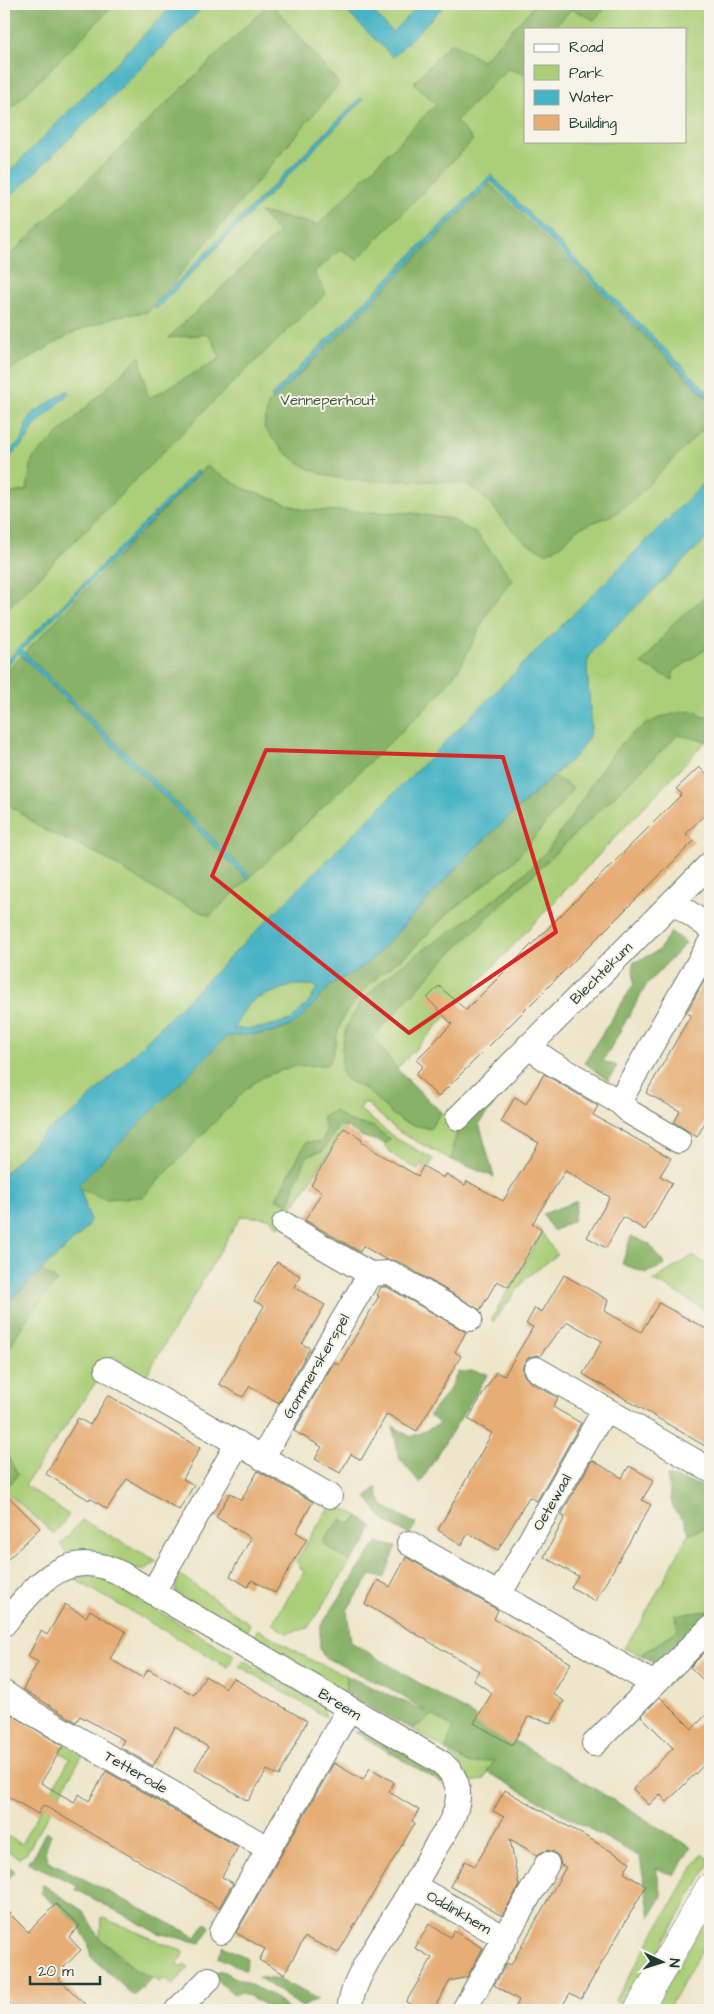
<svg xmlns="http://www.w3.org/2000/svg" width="714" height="2014" font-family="'Architects Daughter',sans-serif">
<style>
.green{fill:#abcf78;stroke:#658656;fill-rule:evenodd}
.forest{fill:#88b268;stroke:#54784e}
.water{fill:#47b3c5;stroke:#33787c;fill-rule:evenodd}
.building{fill:#e6ad74}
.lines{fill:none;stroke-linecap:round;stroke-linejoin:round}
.street-casing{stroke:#677869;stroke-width:26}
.secondary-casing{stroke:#677869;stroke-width:29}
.street{stroke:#fff;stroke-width:24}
.secondary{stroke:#fff;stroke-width:28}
.marked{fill:none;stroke:#d62828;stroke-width:4;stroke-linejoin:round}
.labels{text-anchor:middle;stroke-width:4;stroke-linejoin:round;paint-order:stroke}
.park-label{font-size:15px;fill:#3b5a42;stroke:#f7f3e8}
.street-label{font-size:15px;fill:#1f3d34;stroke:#f7f3e8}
</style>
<rect width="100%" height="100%" fill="#f7f3e8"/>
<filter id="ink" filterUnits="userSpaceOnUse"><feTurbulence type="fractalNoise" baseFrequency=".02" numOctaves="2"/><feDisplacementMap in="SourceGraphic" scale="10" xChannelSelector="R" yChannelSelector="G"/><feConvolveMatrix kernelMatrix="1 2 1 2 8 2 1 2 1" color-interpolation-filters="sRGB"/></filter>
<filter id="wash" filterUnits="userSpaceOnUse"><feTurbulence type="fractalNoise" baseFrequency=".0096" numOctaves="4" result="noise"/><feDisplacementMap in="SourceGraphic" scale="20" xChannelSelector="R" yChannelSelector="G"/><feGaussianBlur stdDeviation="1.12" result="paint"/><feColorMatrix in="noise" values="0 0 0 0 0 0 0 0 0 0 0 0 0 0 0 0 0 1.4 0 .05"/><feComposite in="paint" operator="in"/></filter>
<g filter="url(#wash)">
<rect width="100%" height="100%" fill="#eee6cb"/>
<!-- green -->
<path class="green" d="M4,4H710V477L75,1112L43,1134L4,1174ZM525,29H685V141H525Z
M710,535V737L372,1095L389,1111L402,1121L430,1129L441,1112L459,1125L453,1146L452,1160L399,1132L365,1102L359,1109L395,1138L433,1159L429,1168L421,1164L418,1170L396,1157L385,1147V1143L389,1140L348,1125L279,1227L269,1218L241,1216L144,1379L114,1356L25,1485L69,1515L54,1534L4,1490V1305L85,1230L79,1184L271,1033L308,1010L324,992L377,954L476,847L577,754L588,738L591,728L587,667L588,659L593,651L614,628Z
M293,985H312L316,987L317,989L308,1003L291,1020L261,1028L232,1029L247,1006L255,999Z
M542,1233L557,1255L527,1277L493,1322L492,1318Z
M692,1256L710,1266V1313L669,1288L653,1281Z
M332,1502L360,1517L323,1543L350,1562L308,1628L286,1633L272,1624L304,1572L296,1561Z
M82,1520L157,1561L143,1571L103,1557L68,1554L60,1545Z
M710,1527V1611L675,1615L678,1630L641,1655L624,1648L640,1624L689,1533Z
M176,1572L250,1624L245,1635L176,1598Z
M80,1576L100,1578L234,1655L228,1667L74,1579Z
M258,1629L311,1660L347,1676L345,1692L251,1640Z
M244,1660L323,1707L326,1717L239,1666Z
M432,1715L453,1728L495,1760L484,1780L469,1782C460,1755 436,1743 412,1729Z
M66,1744L83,1754L26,1854L19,1858L4,1849V1834L21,1844L70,1759L60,1752L64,1745Z
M701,1854L710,1860V1863L626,2007L615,2000Z
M710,1912V1936L667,2010H662L658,2001Z
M101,1917L184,1952L177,1965L182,1968L184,1964L189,1967L173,1985L163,1979L160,1982L135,1970L122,1956L100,1939Z"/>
<!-- forest -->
<path class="forest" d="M4,4H110L108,11L4,116Z
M269,4H272L339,84L148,312L117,316L74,332L4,373V261Z
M536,4H610L594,20L572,9L552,29H525V74L508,69L456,121L473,140L357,260L341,249L314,272L326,294L222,393L4,612V495L27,490L32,459L140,356L148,399L221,358L209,334L168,338L279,233L260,212L318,225L436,104L414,83L451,42L482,61Z
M490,184L710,401V422L631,502L615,514L577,529L562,545L546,553C539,549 529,545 523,540C503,524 492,499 469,486C458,481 439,481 427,481C358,479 309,492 264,427L268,404L320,355Z
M206,466L243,488L304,510L412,513L451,519L478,535L513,580L490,608L460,667L438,696L210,916L166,896L94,852L44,830L4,801V674Z
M710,590V646L673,672V680L641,664C655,650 663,635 676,621C687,610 701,603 710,590Z
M695,711L702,717H710V747L706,741L678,735L442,962L373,1037L397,1069L441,1112L430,1129C421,1126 409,1125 401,1120C388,1113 379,1100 367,1091C361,1086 349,1083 344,1077C340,1071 342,1062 342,1055C340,992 425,952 468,919C495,899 520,879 543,855C549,849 554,841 559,834C600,780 616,715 695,711Z
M554,776L573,788L552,816L512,863L446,915L412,950L383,972L362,992L344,1015L338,1031L332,1058L327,1065L293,1066L263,1077L247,1088L143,1197L105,1199L79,1188V1184L227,1036L271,1033L285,1029L298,1020L332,984L364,966L377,954L476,847Z
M671,932L686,943L647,984L603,1061L617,1066L608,1081L584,1062L634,984L633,963L658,951Z
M488,1098L494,1105L479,1123L494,1177L452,1160L453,1146L459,1125Z
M334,1110L350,1122L372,1126L390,1139L385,1143L363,1137L347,1127L339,1125L323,1151L308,1155L295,1183L290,1204L276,1199L306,1142H322L326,1129L322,1118Z
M577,1201L573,1221L553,1231L543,1214Z
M631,1236L649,1244L665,1265L646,1273L622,1264Z
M41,1270L57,1281C36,1307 15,1330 4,1362V1305Z
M473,1371L488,1374L420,1483L399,1458L393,1426L411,1437L440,1424L429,1415L448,1392L458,1372Z
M4,1449L18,1475L4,1490Z
M667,1476L710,1488V1527L689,1533L684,1520L673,1509Z
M376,1487L382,1505L416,1524L409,1535L385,1521L366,1497Z
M360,1517L373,1527L365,1544L350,1562L322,1542L341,1519L351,1524Z
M377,1542L396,1547L384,1578L371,1575L347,1610L351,1642L691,1847L674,1876L656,1868L662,1896L650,1917L640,1857L487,1772L495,1760L470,1764L446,1749L453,1728L433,1715L412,1729L371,1708L345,1692L347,1676L427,1712L389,1688L324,1657L320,1649V1627Z
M710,1611L656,1663L641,1655L678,1630L675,1615Z
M365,1731L441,1775L444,1784L355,1732Z
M46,1831L51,1834L45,1851L47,1860L196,1937L206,1922L210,1927L201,1943L158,1933L75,1889L79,1886L27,1862L33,1857Z
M4,1863L15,1871L4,1885Z
M42,1884L83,1911L100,1939L135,1970L152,1978L134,1996L91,1957L88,1942L77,1924L41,1893Z
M224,1946L247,1959L246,1970L217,1957Z
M222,1971L271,1995L289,2010H274L241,1992L235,1995L210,1975Z
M258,1977L280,1980L318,1999L302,2007Z"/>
<!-- water -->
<path class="water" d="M174,4H206L4,203V177Z
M339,4H366L392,32L420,4H446L393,57Z
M360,98L363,100L156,309L153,306Z
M491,175L710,394V400L491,181L274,399L272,398L271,396Z
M68,390L70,392L33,428L27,440L4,463V457L23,438L26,425L31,415Z
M197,470L199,473L22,650L250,876L247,879L19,653L4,668V663Z
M710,477V535L614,628L593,651L588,659L587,667L591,728L588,738L577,754L476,847L377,954L364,966L332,984L299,1020L290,1026L271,1033L227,1036L79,1184L90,1220L85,1230L4,1305V1174L43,1134L75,1112ZM293,985H312L317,988L315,993L308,1003L291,1020L261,1028L233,1029L247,1006L255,999Z"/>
<g id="blocks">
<!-- building -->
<path class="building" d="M699,767L710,778V809L686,834L694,841L438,1097L415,1074L423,1066L416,1060L452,1024L427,998L439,986L466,1010L682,794L676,789Z
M710,970V1114L697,1137L674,1122L680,1111L646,1093L691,1015L686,1013Z
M544,1074L598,1106L593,1115L671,1158L660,1176L672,1183L645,1230L623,1217L606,1248L587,1237L610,1197L565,1171L532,1224L542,1229L509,1287L497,1281L480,1310L397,1261L385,1259L363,1246L360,1252L305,1220L322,1192L311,1185L344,1128L362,1139L361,1141L368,1145V1147L418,1176L423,1166L444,1178L446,1174L465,1185L467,1181L503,1201L539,1143L501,1122L515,1097L526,1104Z
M277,1262L300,1276L294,1287L325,1305L302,1344L310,1348L279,1403L250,1386L243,1397L219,1384L264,1306L254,1301Z
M564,1275L608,1300L605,1311L641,1332L659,1303L710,1331V1449L583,1374L602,1341L568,1322L553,1338L540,1356L536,1355L529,1357L524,1363L522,1369L524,1375L529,1381L558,1398L553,1407L581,1423L537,1501L529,1497L498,1550L468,1533L462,1545L438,1530L492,1433L468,1419L496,1372L504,1376L533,1327L526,1324L535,1308L542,1312Z
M381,1287H387L466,1332L455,1352L461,1356L417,1431L387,1414L361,1460L351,1454L340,1473L315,1459L322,1447L294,1431L334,1362L339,1365L379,1296L377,1295Z
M108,1395L200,1448L183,1479L194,1485L179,1510L127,1479L107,1509L90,1498L89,1500L46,1474L78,1418L90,1425Z
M592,1460L622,1478L629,1466L654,1480L642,1500L651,1505L595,1601L571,1587L578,1576L544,1557L565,1517L561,1515Z
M258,1471L313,1502L296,1532L307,1539L275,1593L252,1580L248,1587L230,1576L251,1538L216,1517L230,1493L241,1500Z
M4,1492L40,1528L4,1563Z
M406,1557L498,1610L494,1619L571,1663L553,1694L564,1701L551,1724L543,1720L528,1717L512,1745L474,1723L492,1693L473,1680L479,1671L365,1604L378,1580L390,1587Z
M65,1604L86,1617L90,1610L126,1632L110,1659L143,1678L148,1669L194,1695L205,1676L226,1688L233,1678L307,1721L279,1776L267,1770L248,1801L195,1769L208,1747L175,1727L153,1766L120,1747L124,1740L80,1716L76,1722L23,1689L38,1662L28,1656L41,1631L47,1635Z
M710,1647V1687L690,1667Z
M660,1697L692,1729L710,1711V1759L667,1802L660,1794L649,1805L633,1789L673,1748L641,1716Z
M9,1713L63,1746L41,1783L74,1802L79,1794L89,1801L106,1771L238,1847L222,1877L233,1883L219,1908L43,1805L38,1814L4,1794V1723Z
M334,1763L363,1780L370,1768L394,1782L389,1792L419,1810L412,1821L415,1823L338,1953L305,1937L284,1974L259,1960L265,1949L236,1933Z
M505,1790L630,1862L624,1873L646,1886L581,1999L570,1993L560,2010H514L519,2000L494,1985L507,1963L511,1965L566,1867L561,1865L559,1857L554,1852L547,1850L537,1855L510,1839L519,1886L502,1916L450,1886L465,1861L475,1866L504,1817L493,1811Z
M56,1904L80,1926L69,1937L81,1950L64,1967L67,1971L59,1979L91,2010H17L4,1997V1908L28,1932Z
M429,1924L450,1937L454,1931L483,1948L467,1977L450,1981L433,2010H420L406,2002L432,1958L415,1948Z"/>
</g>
</g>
<g filter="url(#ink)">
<use href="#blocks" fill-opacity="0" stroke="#677869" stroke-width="1"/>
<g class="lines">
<defs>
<path id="street" d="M674,900L682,908L710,928
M528,1046L550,1062L619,1102L631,1113L679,1141
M619,1102L710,943
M458,1118L710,864
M284,1224L370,1274L390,1273L470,1319
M107,1369L330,1496
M536,1369L710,1470
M262,1458L370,1274
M409,1543L654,1684
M153,1592L238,1443
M499,1595L605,1409
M4,1624C37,1584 66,1545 122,1574L442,1763C452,1772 459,1782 458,1796C457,1816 445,1832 435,1848C421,1874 406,1899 390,1924C374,1951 353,1979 349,2010
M4,1693L33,1713L269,1849
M594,1744L710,1628
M414,1886L505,1938L464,2010
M221,1932L349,1709
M505,1938L547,1864
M177,2010L209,1979"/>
<path id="secondary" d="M638,2010L710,1887"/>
</defs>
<!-- street casing -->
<use href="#street" class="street-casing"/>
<!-- secondary casing -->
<use href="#secondary" class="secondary-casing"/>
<!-- street -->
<use href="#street" class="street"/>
<!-- secondary -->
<use href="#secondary" class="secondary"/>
</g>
</g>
<!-- marked area -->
<path class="marked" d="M266,750L503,757L556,932L409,1033L212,876Z"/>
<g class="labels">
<!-- park labels -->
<g class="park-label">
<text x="328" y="405">Venneperhout</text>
</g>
<!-- street labels -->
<g class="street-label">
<text transform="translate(601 973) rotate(-45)" y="5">Blechtekum</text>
<text transform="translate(316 1366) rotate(-60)" y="5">Gommerskerspel</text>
<text transform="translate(552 1502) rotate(-60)" y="5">Oetewaal</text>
<text transform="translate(340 1704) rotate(31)" y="5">Breem</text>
<text transform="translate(136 1772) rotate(30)" y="5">Tetterode</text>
<text transform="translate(459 1912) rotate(30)" y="5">Oddinkhem</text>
</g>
</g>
<!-- margin -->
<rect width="714" height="2014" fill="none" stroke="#f7f3e8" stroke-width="20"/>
<!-- legend -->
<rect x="524" y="28" width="162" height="115" fill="#f7f3e8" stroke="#a1aaa0"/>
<rect x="534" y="44" width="25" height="8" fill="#ffffff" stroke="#a1aaa0"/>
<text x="569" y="52" font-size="15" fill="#1f3d34">Road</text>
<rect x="534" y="65" width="25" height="15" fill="#abcf78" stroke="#a1aaa0"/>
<text x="569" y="78" font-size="15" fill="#1f3d34">Park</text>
<rect x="534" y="90" width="25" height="15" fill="#47b3c5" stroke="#a1aaa0"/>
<text x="569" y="102" font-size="15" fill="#1f3d34">Water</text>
<rect x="534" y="115" width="25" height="15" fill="#e6ad74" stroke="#a1aaa0"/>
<text x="569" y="128" font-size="15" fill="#1f3d34">Building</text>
<!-- north arrow -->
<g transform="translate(662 1962) rotate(94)" stroke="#f7f3e8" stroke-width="4" paint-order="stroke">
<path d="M0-4L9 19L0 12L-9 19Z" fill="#1f3d34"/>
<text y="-8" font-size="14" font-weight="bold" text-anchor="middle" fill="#1f3d34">N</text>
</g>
<!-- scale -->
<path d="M30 1976v8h70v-8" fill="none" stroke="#1f3d34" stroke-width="2.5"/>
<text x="38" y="1976" font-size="15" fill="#1f3d34" stroke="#f7f3e8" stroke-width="4" paint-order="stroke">20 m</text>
</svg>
